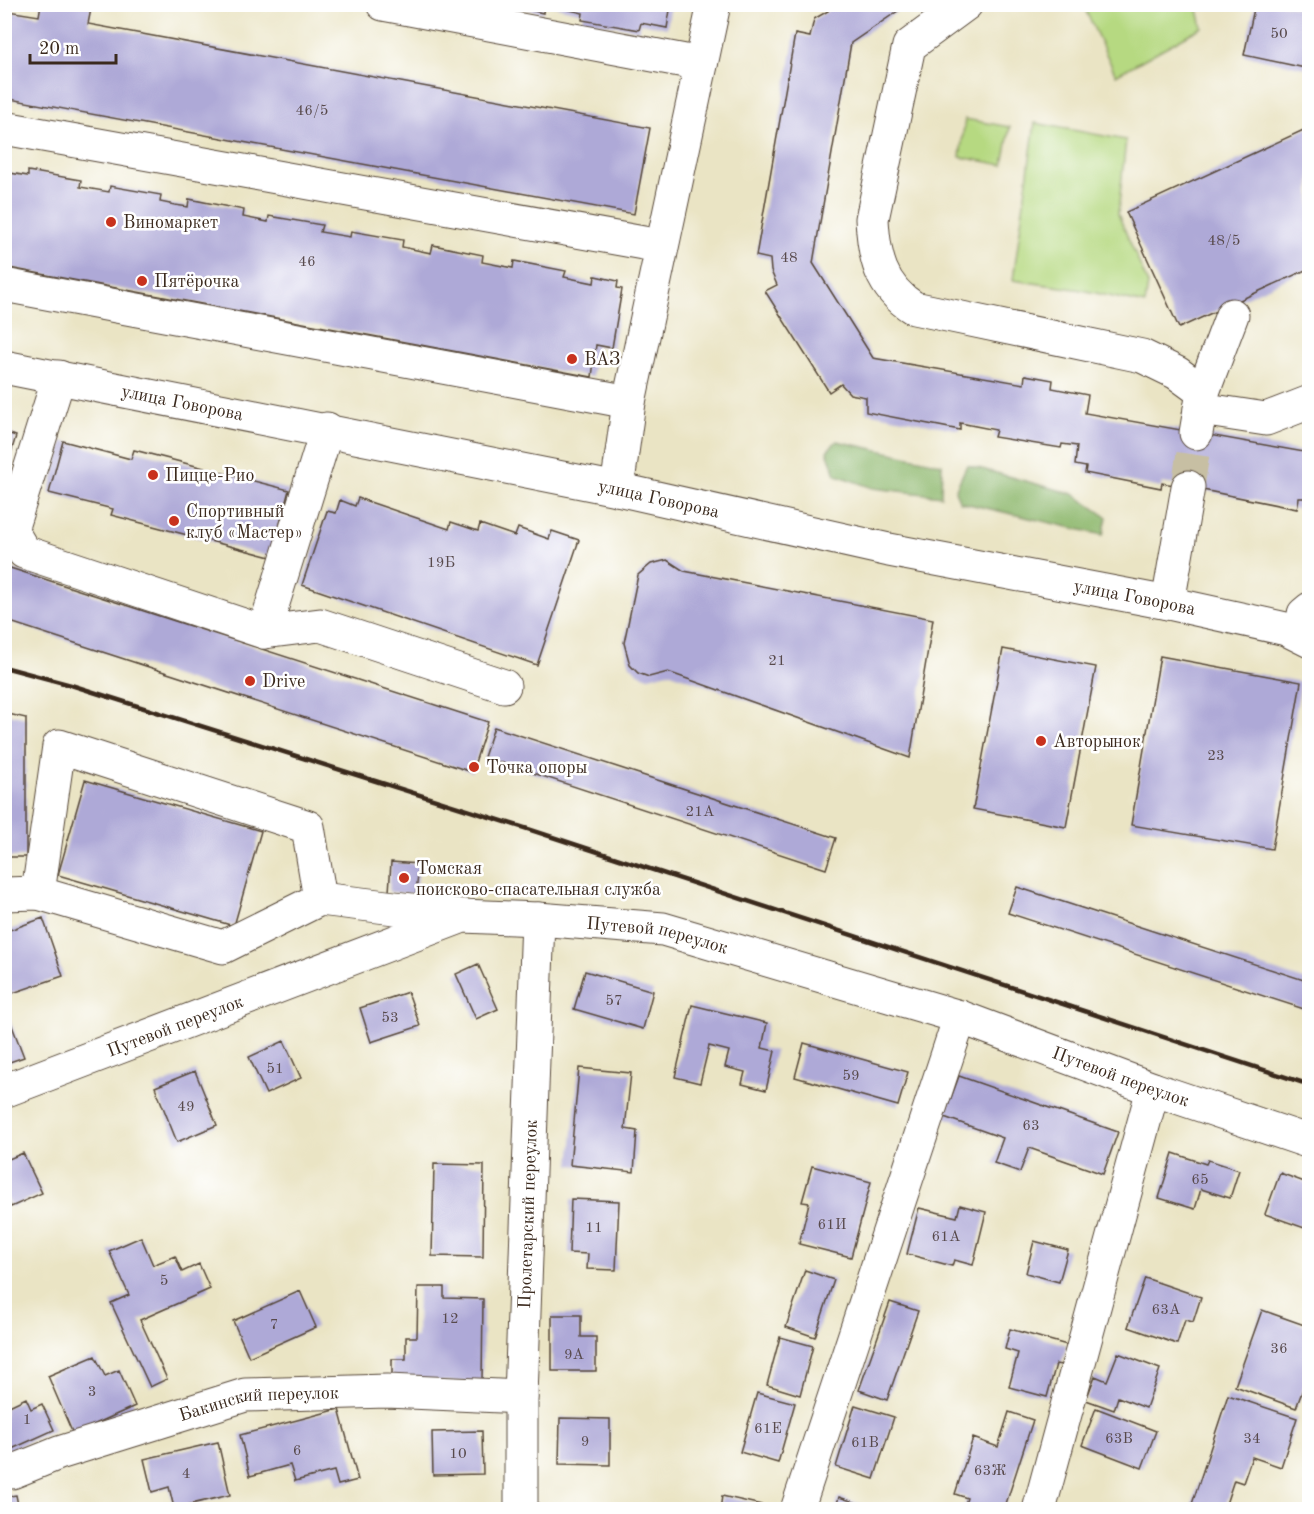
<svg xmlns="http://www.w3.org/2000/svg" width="1314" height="1514" font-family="'Old Standard TT',serif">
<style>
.green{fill:#b6d981;stroke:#788250;stroke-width:1.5}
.forest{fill:#90b96f;stroke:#667246;stroke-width:1.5}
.building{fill:#aea9d7}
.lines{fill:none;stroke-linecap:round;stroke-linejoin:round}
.minor-tunnel{stroke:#c7bfa3;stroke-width:33;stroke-dasharray:33 16;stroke-linecap:butt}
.minor-casing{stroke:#554637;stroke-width:35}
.minor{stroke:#fff;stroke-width:33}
.rail{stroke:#3b2a1e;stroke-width:4.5}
.poi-dot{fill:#c8321e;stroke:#fff;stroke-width:2}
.labels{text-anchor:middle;stroke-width:5;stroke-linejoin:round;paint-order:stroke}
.number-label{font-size:15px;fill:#584a4c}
.poi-label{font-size:18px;fill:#3b2a1e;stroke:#fff;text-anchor:start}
.street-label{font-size:18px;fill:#3b2a1e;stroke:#fff}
</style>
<rect width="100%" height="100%" fill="#fff"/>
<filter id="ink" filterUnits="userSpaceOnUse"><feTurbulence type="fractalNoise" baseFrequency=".0167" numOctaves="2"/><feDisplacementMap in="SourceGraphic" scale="12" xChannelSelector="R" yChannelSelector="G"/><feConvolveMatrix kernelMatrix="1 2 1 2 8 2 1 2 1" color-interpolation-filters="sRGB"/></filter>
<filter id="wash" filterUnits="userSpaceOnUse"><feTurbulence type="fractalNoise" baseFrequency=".008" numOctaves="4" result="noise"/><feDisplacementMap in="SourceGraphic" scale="24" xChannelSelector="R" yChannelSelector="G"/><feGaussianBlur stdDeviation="1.35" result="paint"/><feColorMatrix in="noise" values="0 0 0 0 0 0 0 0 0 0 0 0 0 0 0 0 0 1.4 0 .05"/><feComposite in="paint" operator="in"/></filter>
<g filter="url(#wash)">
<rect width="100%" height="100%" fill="#eae4c4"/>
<!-- green -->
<path class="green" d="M1083,5H1197L1202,27L1116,75Z
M965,119L1010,127L1003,165L960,157Z
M1035,123L1126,140L1118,214L1148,284L1145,304L1082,290L1013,280Z"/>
<!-- forest -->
<path class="forest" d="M837,441L942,464L941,496L873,488L836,475L827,451Z
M967,465L1073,494L1107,517L1103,535L960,502L955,491Z"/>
<g id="blocks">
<!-- building -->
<path class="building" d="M41,4H92L88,24L650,128L634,214L4,98V30L8,11L39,16Z
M503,4H544L543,13Z
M544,4H671L667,28L641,23L639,30L582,20L583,13Z
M824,4H908L851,43L813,263L873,358L1024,384L1025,375L1053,380L1052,388L1088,395L1085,413L1304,452L1310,449V498H1299L1297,509L1188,487L1162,483L1161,488L1085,473L1086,467L1075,465L1077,446L1062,444L1061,448L994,437L996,430L960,423V430L866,412V397L850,394L841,384L829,392L765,291L777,285L771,271L770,259L756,256L795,34L810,37L814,19L828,11Z
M1255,4H1280L1310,10V69L1244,55Z
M1310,127V268L1179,328L1126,212Z
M28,171L81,180L80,187L109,192L110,186L161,195L160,202L175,205L188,207L189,199L244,210L243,217L268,222L269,216L322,225L320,232L350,237L351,231L403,240L402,247L431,253L433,245L483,255L482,262L513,268L514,261L566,271L564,277L594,283L595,276L618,281L617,288L622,289L612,348L596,345L592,377L4,267V172L28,176Z
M4,432L16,436L7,466H4Z
M63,441L131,459L134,450L289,490L271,557L111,515L113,509L49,493Z
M358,498L449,529L451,522L478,531L480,524L515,536L518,528L549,539L552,531L579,540L537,665L302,585L327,511L336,513L340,500L355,506Z
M667,560L684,571L933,619L910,758L668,672L649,677L638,673L630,665L624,643L638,575L651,564Z
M4,566L488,722L472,772L4,620Z
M1003,649L1096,667L1066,827L973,809Z
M1160,656L1301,682L1272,849L1131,825Z
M4,713L26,718V857H4Z
M494,727L836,838L826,869L484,757Z
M85,780L261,831L234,926L58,875Z
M391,862L419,864L416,894L389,892Z
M1017,887L1310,982V1011L1008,913Z
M43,918L63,976L4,996V932Z
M478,964L498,1009L476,1019L456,974Z
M585,971L653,991L643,1029L574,1009Z
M408,992L420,1026L371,1042L360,1008Z
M4,1005L24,1057L4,1064Z
M692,1005L767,1023L762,1048L775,1051L766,1090L742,1084L745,1072L725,1067L729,1051L709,1046L700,1083L675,1077Z
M284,1041L301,1078L266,1094L249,1057Z
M804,1043L908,1072L898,1106L795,1077Z
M579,1068L631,1073L625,1129L637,1131L634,1172L570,1165Z
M195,1071L217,1125L177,1142L155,1087Z
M959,1076L1118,1132L1103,1174L1029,1148L1020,1172L994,1163L1003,1138L944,1117Z
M23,1153L42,1193L11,1207L4,1193V1161Z
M1173,1153L1206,1164L1208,1160L1239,1170L1230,1198L1201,1189L1195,1209L1159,1198Z
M434,1164L484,1165L483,1257L432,1256Z
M812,1166L871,1182L851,1257L799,1244L809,1203L802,1202Z
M1280,1173L1310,1184V1230L1265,1214Z
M571,1199L619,1201L616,1270L587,1269L588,1254L569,1253Z
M960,1205L986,1212L973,1265L954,1260L952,1266L907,1254L919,1208L957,1217Z
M141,1237L153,1265L175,1256L182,1272L199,1264L210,1289L140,1320L167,1379L150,1387L111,1303L129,1295L109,1251Z
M1034,1241L1068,1250L1059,1282L1026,1273Z
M805,1270L834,1280L815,1337L786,1327Z
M1145,1278L1201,1297L1193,1322L1185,1320L1177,1344L1128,1327Z
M418,1287H444V1298L483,1299L482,1382L392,1381V1359H406V1337H417Z
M300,1291L316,1327L249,1357L233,1321Z
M890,1302L918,1311L887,1400L859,1390Z
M1262,1310L1310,1327V1370L1296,1408L1235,1386Z
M552,1315H581V1337H596V1371H552Z
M1010,1329L1067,1345L1061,1365L1056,1364L1047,1397L1009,1387L1018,1353L1005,1349Z
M780,1337L813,1346L800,1395L767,1385Z
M1118,1353L1160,1369L1146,1408L1118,1397L1114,1410L1086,1400L1095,1376L1107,1381Z
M95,1356L105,1376L119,1370L135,1406L73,1434L48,1376Z
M757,1393L795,1403L778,1463L740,1452Z
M1228,1395L1297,1418L1281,1467L1252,1457L1243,1483L1234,1480L1224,1510H1190Z
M26,1398L31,1409L42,1404L54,1430L5,1452V1408Z
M855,1405L894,1417L874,1479L836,1467Z
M1096,1408L1156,1431L1142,1468L1082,1445Z
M339,1409L358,1480L338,1485L334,1471L295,1481L290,1465L250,1476L240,1435Z
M1009,1412L1033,1420L1004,1510H963L967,1498L955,1494L973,1438L998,1447Z
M560,1418L610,1419V1465L559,1464Z
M482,1431L483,1474L433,1475L432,1432Z
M218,1442L230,1495L174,1508L169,1487L152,1492L144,1459Z
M16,1495L19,1510H4V1497Z
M722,1496L762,1505L761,1510H720Z
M839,1497L875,1509V1510H835Z"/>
</g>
</g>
<g filter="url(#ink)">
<use href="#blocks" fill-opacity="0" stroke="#554637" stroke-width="1.5"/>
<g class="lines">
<!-- minor-tunnel -->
<path class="minor-tunnel" d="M1188,487L1196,433"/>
<defs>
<g id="minor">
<path d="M383,4L701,64"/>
<path d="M966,4L909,46L872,219C874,256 880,287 914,308L1142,356L1177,373L1203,392"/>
<path d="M4,128L660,246"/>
<path d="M4,285L629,402"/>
<path id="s1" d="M4,367L617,489L889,550L1168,603L1286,629L1310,641"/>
<path d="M59,377L11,530L24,552L264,632L320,625L504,686"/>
<path d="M1200,409L1266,419L1310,402"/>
<path d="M1196,433L1203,392L1232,315"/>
<path d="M617,489L629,402L714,4"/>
<path d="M1168,603L1188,487"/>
<path d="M1304,614L1310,609"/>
<path d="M264,632L327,429"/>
<path d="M38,893L59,746L308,827L320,899"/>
<path d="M4,894L38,893L223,947L320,899L461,916"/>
<path id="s2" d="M4,1091L463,916L538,919L663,929L960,1017L1153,1089L1310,1142"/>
<path id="s3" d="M4,1472H12L59,1453L245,1395L387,1391L521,1397"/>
<path id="s4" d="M521,1510V1397L538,919"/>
<path d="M797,1510L960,1017"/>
<path d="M1039,1510L1153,1089"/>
</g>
</defs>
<!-- minor casing -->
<use href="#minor" class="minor-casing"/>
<!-- minor -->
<use href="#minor" class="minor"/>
<!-- rail -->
<path class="rail" d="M4,667L71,685L531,830L1310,1085"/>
</g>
</g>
<!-- markers -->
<g class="poi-dot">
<circle cx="111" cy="222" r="6"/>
<circle cx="142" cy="281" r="6"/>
<circle cx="572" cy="359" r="6"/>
<circle cx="153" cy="475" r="6"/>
<circle cx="174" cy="521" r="6"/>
<circle cx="250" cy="681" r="6"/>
<circle cx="1041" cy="741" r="6"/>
<circle cx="474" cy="767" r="6"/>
<circle cx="404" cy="878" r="6"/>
</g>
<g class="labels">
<!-- number labels -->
<g class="number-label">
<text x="1279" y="38">50</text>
<text x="312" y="115">46/5</text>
<text x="1224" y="245">48/5</text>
<text x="789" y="262">48</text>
<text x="307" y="266">46</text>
<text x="441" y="567">19Б</text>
<text x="777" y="665">21</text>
<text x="1216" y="760">23</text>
<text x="700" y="816">21А</text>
<text x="614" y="1005">57</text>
<text x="390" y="1022">53</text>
<text x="275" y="1073">51</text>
<text x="851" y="1080">59</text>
<text x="186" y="1111">49</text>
<text x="1031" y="1130">63</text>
<text x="1200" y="1184">65</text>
<text x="832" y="1229">61И</text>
<text x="594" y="1232">11</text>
<text x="946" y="1241">61А</text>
<text x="164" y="1285">5</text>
<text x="1166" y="1314">63А</text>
<text x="450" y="1323">12</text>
<text x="274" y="1329">7</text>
<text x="1279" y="1353">36</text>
<text x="574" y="1359">9А</text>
<text x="92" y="1396">3</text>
<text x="27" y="1424">1</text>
<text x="768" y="1433">61Е</text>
<text x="1119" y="1443">63В</text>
<text x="1252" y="1443">34</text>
<text x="585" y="1446">9</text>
<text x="865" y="1447">61В</text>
<text x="297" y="1455">6</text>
<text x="458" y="1458">10</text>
<text x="990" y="1475">63Ж</text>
<text x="186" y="1478">4</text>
</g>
<!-- poi labels -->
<g class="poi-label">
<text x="123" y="228">Виномаркет</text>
<text x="154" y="287">Пятёрочка</text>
<text x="584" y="365">ВАЗ</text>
<text x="165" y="481">Пицце-Рио</text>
<text x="186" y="517">Спортивный<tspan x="186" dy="21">клуб «Мастер»</tspan></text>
<text x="262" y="687">Drive</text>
<text x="1053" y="747">Авторынок</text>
<text x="486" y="773">Точка опоры</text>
<text x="416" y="874">Томская<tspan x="416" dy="21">поисково-спасательная служба</tspan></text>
</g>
<!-- street labels -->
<g class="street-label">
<text dy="6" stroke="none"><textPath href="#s1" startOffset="182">улица Говорова</textPath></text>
<text dy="6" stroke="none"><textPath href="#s1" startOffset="668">улица Говорова</textPath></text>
<text dy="6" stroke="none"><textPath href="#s1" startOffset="1154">улица Говорова</textPath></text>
<text dy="6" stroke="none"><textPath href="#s2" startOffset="687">Путевой переулок</textPath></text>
<text dy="6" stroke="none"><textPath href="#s2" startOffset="183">Путевой переулок</textPath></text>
<text dy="6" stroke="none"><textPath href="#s2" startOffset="1173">Путевой переулок</textPath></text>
<text dy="6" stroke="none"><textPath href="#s4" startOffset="296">Пролетарский переулок</textPath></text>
<text dy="6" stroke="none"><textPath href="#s3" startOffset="266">Бакинский переулок</textPath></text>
</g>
</g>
<!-- margin -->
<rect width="1314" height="1514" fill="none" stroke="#fff" stroke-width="24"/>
<!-- scale -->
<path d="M30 54v9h86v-9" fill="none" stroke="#3b2a1e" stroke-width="3"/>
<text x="39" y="54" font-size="18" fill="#3b2a1e" stroke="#ffffff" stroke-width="4.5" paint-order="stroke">20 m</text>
</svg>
